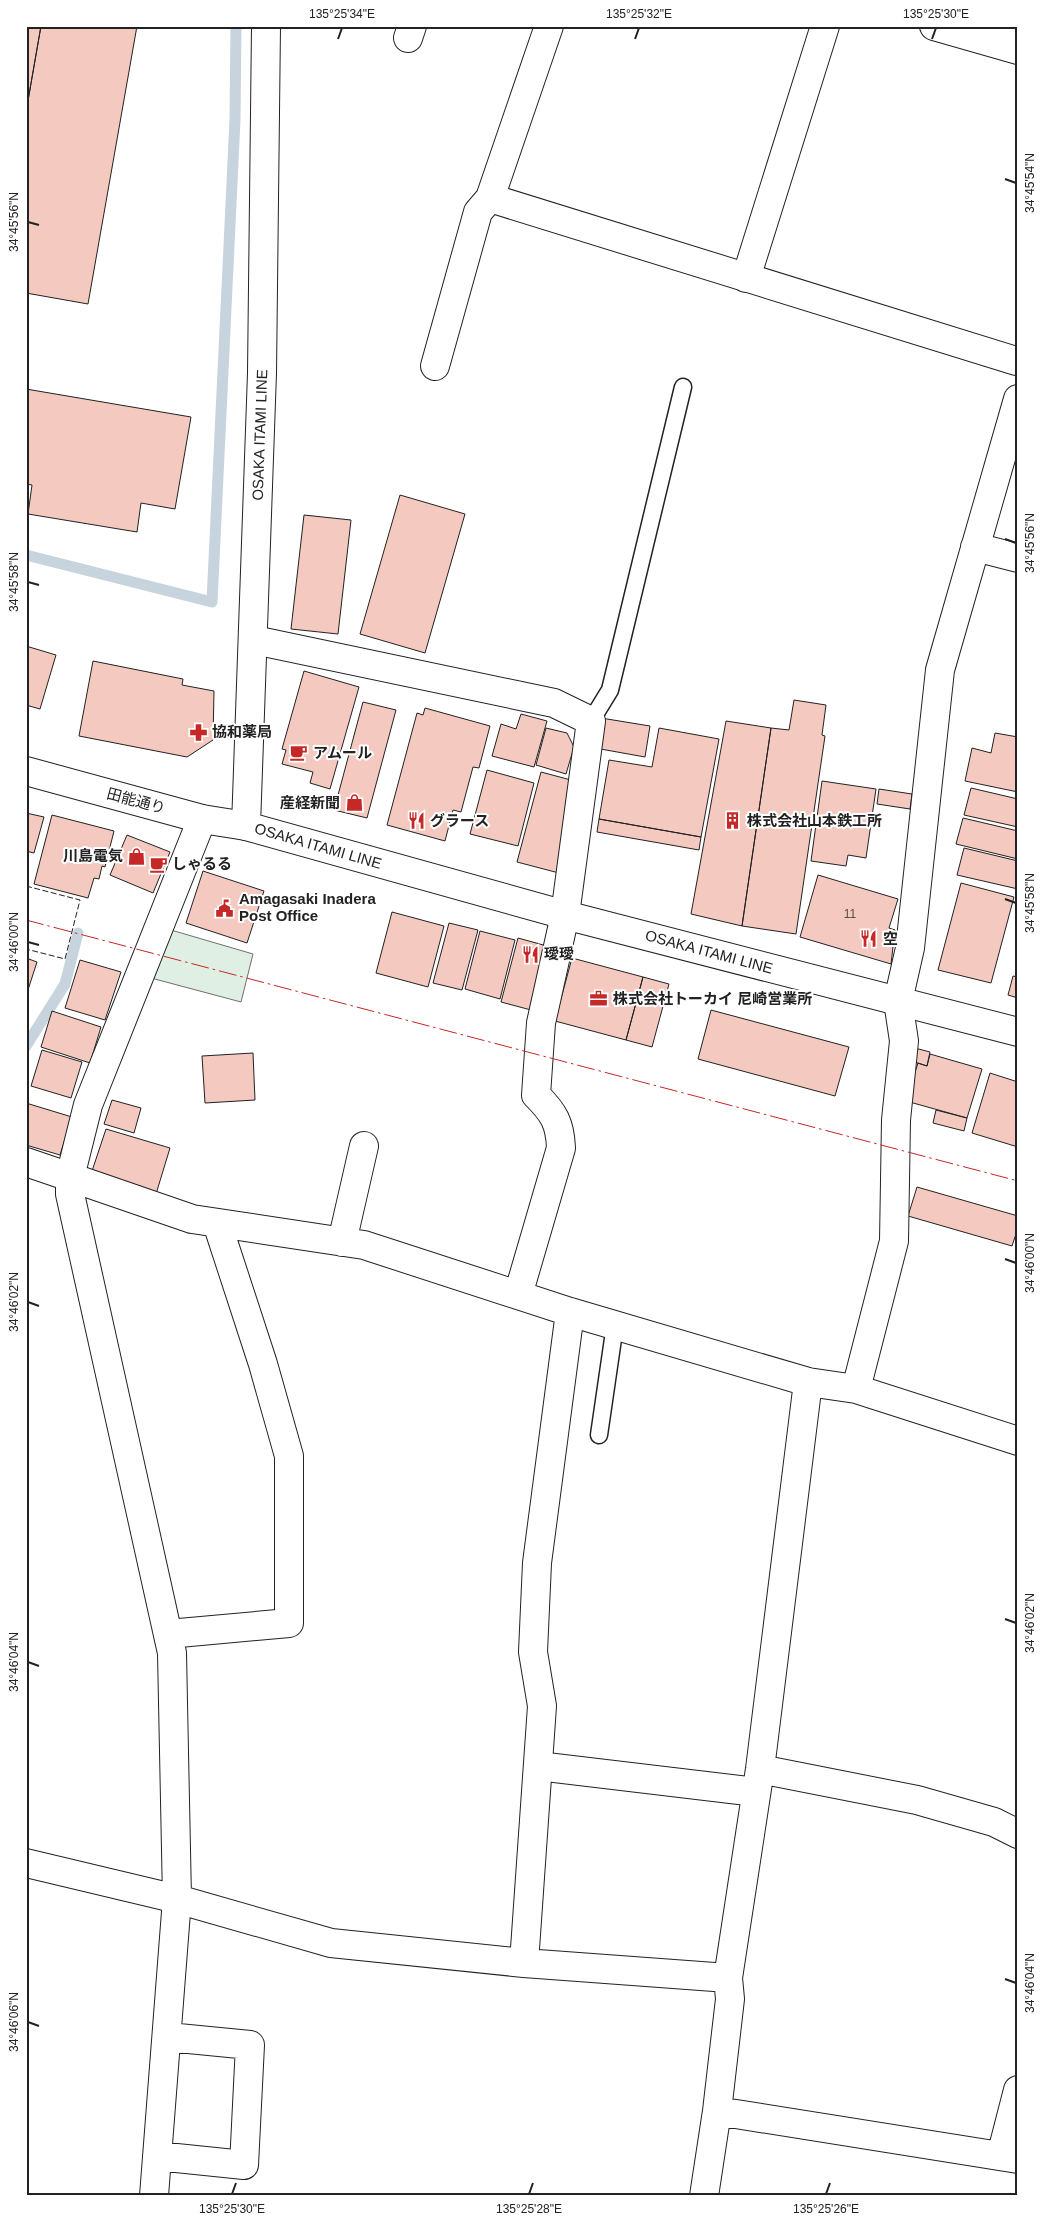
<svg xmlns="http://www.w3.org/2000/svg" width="1044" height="2222" font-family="Helvetica,'Noto Sans JP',sans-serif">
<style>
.green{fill:#e0efe3;stroke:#6f6f6f}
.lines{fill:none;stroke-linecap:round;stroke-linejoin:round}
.stream{stroke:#c7d3dd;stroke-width:11}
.building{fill:#f3c9c0;stroke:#222}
.service-casing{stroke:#222;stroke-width:19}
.minor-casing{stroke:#222;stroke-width:30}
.tertiary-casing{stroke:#222;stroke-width:30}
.primary-casing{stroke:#222;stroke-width:30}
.service{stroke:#fff;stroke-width:16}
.minor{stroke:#fff;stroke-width:28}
.tertiary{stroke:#fff;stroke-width:28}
.primary{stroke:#fff;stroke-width:28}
.fence{stroke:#222;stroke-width:1;stroke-dasharray:6 2.5;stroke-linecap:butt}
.power{stroke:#c62828;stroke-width:1;stroke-dasharray:18 4 2.5 4;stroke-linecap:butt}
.ticks{fill:none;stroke:#222;stroke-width:2}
.labels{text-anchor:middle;stroke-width:4;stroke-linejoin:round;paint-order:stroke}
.number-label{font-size:12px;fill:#564c4a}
.street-label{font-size:15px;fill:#222;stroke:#fff}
.poi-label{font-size:15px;font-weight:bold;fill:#222;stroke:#fff;text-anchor:start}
.neatline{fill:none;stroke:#222;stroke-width:2}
.ticks-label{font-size:12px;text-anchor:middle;fill:#222}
</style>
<rect width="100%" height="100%" fill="#fff"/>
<!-- green -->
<path class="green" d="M171,930L253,954L241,1002L151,978Z"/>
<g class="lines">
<!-- stream -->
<path class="stream" d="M26,555L212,602L235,120L236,26
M26,1046L65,984L78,933"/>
</g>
<!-- building -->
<path class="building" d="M26,26H41L26,112Z
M41,26H137L88,304L26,293V112Z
M26,389L191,417L175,509L141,503L137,532L28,514L32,485L26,484Z
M400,495L465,514L425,653L360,634Z
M304,515L351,520L338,634L291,629Z
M26,646L56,655L40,709L26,705Z
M93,661L183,679L182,685L214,691L213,740L187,757L79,736Z
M304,671L359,687L330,789L310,783L313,772L282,764L286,750L282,749Z
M794,700L826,705L822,735L825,736L796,934L742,926L771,728L789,730Z
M363,702L396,710L367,818L334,810Z
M425,708L490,726L479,768L473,767L461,812L453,810L445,841L387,825L417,713L423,715Z
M521,714L547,721L534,767L492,756L501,724L516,729Z
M601,718L650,726L645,757L595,748Z
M726,721L771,728L742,926L691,914Z
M546,728L567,733L574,747L566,774L536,765Z
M659,728L719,739L701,837L599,819L609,760L652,767Z
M995,733L1018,737V792L965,781L972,748L991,753Z
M487,770L534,783L518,846L470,834Z
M541,772L571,780L567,795L575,798L559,873L517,862Z
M822,781L876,789L866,858L848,855L846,866L811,861Z
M971,788L1018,799V827L964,815Z
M879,789L912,794L910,809L877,804Z
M26,813L44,817L34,853L26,851Z
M52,815L114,831L105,867L102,866L99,879L94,878L88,898L34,884Z
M963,818L1018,831V859L956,844Z
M599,819L701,837L699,850L597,832Z
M127,835L170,852L153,893L110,875Z
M964,848L1018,861V889L957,875Z
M203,871L264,891L247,943L186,923Z
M818,875L898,899L889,928L895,930L891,964L800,937Z
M961,883L1014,897L991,983L938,970Z
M392,912L444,926L428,987L376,973Z
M449,923L478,930L462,990L433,983Z
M480,931L515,940L500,999L465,989Z
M518,938L547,946L531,1010L501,1002Z
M26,958L37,962L26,996Z
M572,958L643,977L626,1040L555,1021Z
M80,960L121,972L105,1020L65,1008Z
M1013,976L1018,977V998L1008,995Z
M643,977L669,984L652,1047L626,1040Z
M711,1010L849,1047L835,1096L698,1059Z
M52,1011L101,1027L90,1063L41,1047Z
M911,1047L930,1052L927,1066L908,1060Z
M42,1050L82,1062L71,1098L31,1086Z
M253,1053L255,1100L205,1103L202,1056Z
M930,1054L982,1069L967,1118L906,1101L918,1063L927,1066Z
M990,1073L1018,1082V1147L972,1133Z
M112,1100L141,1108L134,1133L104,1124Z
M26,1103L72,1117L60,1155L26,1145Z
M936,1110L967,1118L964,1131L933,1123Z
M106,1129L170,1148L156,1194L91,1174Z
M917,1187L1018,1216V1228L1012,1246L908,1216Z"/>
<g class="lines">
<defs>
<path id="service" d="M591,721L610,690L683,387
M599,1435L615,1325"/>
<path id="minor" d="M996,26L1018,49
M408,38L412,26
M490,198L1016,361
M746,278L825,26
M435,366L478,212L490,198L549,26
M975,547L1018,558
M254,640L554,703L591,721L565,915L541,1023L536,1095C554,1113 560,1123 561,1148L518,1295
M202,819L88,1105L70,1177L192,1219L364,1245L570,1312L808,1382L856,1389L1018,1441
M26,1162L70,1177V1194L172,1653L177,1899L154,2196
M342,1242L364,1146
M856,1389L894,1241L896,1120L904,1041L898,1001L910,948L940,670L1018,399
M168,1634L289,1623V1456L263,1364L217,1223
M538,1766L756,1792
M760,1769L917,1800L994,1822L1018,1834
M26,1863L177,1899L331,1943L524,1963L728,1978
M524,1963L542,1706L533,1652L537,1563L570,1312
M717,2111L1018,2159
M157,2156L244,2165L250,2045L168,2037
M1001,2156L1018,2090
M704,2196L717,2111L730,1999L728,1978L760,1769L808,1382"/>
<path id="tertiary" d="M934,26L1018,50
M26,771L202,819L246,826"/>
<path id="primary" d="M266,26L262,373L246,826L565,915L1018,1032"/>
</defs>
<!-- service casing -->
<use href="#service" class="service-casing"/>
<!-- minor casing -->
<use href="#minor" class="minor-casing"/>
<!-- tertiary casing -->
<use href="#tertiary" class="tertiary-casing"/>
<!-- primary casing -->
<use href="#primary" class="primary-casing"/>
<!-- service -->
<use href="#service" class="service"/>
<!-- minor -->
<use href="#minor" class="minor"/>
<!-- tertiary -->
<use href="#tertiary" class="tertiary"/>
<!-- primary -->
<use href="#primary" class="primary"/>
<!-- fence -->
<path class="fence" d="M26,886L80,900L65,959L26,949"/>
<!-- power -->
<path class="power" d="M26,920L1018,1181"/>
</g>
<!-- ticks -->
<path class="ticks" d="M338,39L342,28M635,39L639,28M932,39L936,28M1005,179L1016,183M28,222L39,225M1005,539L1016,543M28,582L39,585M1005,899L1016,903M28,942L39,945M1005,1259L1016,1263M28,1302L39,1306M1005,1619L1016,1623M28,1662L39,1666M1005,1979L1016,1983M28,2022L39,2026M232,2194L236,2183M529,2194L533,2183M826,2194L830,2183"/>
<!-- icons -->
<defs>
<symbol id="pharmacy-bare" viewBox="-9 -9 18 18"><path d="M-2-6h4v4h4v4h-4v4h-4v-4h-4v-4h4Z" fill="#c62828" stroke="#fff" stroke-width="2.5" paint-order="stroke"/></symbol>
<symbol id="cafe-bare" viewBox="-9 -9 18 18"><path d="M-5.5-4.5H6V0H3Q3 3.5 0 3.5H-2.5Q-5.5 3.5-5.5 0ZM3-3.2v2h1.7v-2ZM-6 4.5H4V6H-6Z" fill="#c62828" stroke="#fff" stroke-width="2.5" paint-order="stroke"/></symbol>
<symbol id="shop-bare" viewBox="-9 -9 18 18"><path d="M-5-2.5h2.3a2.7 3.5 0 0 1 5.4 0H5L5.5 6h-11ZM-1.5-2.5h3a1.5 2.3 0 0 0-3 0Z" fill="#c62828" stroke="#fff" stroke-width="2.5" paint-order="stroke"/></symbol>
<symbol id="restaurant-bare" viewBox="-9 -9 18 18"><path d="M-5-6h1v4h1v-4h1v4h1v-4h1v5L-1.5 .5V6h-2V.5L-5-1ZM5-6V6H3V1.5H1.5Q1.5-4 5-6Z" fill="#c62828" stroke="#fff" stroke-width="2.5" paint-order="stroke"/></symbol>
<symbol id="building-bare" viewBox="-9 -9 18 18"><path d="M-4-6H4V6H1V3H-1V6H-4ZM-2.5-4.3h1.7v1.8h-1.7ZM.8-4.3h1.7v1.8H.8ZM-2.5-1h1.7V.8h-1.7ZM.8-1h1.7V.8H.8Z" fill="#c62828" stroke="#fff" stroke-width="2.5" paint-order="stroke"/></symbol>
<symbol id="civic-bare" viewBox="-9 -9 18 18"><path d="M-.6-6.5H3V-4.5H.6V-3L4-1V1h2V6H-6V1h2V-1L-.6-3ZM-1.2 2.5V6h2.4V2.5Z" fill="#c62828" stroke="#fff" stroke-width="2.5" paint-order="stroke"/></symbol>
<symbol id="office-bare" viewBox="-9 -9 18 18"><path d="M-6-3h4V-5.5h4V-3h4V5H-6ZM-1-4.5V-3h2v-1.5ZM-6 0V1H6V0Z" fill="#c62828" stroke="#fff" stroke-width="2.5" paint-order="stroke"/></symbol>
</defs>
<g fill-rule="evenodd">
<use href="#pharmacy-bare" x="186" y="720" width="25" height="25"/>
<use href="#cafe-bare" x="286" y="740" width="25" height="25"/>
<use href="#shop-bare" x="342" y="790" width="25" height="25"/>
<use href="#restaurant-bare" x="404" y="808" width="25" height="25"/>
<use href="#building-bare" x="720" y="808" width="25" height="25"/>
<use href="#shop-bare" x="124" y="844" width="25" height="25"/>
<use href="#cafe-bare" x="146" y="852" width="25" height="25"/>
<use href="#civic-bare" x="212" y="896" width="25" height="25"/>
<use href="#restaurant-bare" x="856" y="926" width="25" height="25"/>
<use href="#restaurant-bare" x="518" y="942" width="25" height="25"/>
<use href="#office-bare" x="586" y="986" width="25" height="25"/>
</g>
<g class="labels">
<!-- number labels -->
<g class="number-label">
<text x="850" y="918">11</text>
</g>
<!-- street labels -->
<g class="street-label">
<text transform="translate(260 435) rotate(-88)" y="5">OSAKA ITAMI LINE</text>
<text transform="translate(136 801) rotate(15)" y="5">田能通り</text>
<text transform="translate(318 846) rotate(16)" y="5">OSAKA ITAMI LINE</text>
<text transform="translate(709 952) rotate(15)" y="5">OSAKA ITAMI LINE</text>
</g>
<!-- poi labels -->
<g class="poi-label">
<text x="212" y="737">協和薬局</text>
<text x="313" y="758">アムール</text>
<text x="340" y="808" text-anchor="end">産経新聞</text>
<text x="430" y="826">グラース</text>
<text x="747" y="826">株式会社山本鉄工所</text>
<text x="123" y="861" text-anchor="end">川島電気</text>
<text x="172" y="869">しゃるる</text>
<text x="239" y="904">Amagasaki Inadera<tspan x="239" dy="17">Post Office</tspan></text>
<text x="883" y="944">空</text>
<text x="544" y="959">璦璦</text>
<text x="613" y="1004">株式会社トーカイ 尼崎営業所</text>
</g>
</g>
<!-- border -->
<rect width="1044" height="2222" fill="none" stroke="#ffffff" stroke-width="55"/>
<rect x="28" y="28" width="988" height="2166" class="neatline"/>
<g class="ticks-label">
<text x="342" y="18">135°25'34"E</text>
<text x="639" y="18">135°25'32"E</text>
<text x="936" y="18">135°25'30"E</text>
<text transform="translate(1030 183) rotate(-90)" y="4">34°45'54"N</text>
<text transform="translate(14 222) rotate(-90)" y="4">34°45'56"N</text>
<text transform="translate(1030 543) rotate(-90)" y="4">34°45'56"N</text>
<text transform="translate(14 582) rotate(-90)" y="4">34°45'58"N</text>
<text transform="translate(1030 903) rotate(-90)" y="4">34°45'58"N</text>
<text transform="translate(14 942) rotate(-90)" y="4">34°46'00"N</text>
<text transform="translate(1030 1263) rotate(-90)" y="4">34°46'00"N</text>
<text transform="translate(14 1302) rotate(-90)" y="4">34°46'02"N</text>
<text transform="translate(1030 1623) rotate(-90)" y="4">34°46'02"N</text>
<text transform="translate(14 1662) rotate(-90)" y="4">34°46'04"N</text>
<text transform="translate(1030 1983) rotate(-90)" y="4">34°46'04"N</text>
<text transform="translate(14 2022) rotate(-90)" y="4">34°46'06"N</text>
<text x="232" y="2213">135°25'30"E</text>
<text x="529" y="2213">135°25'28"E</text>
<text x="826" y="2213">135°25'26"E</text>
</g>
</svg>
